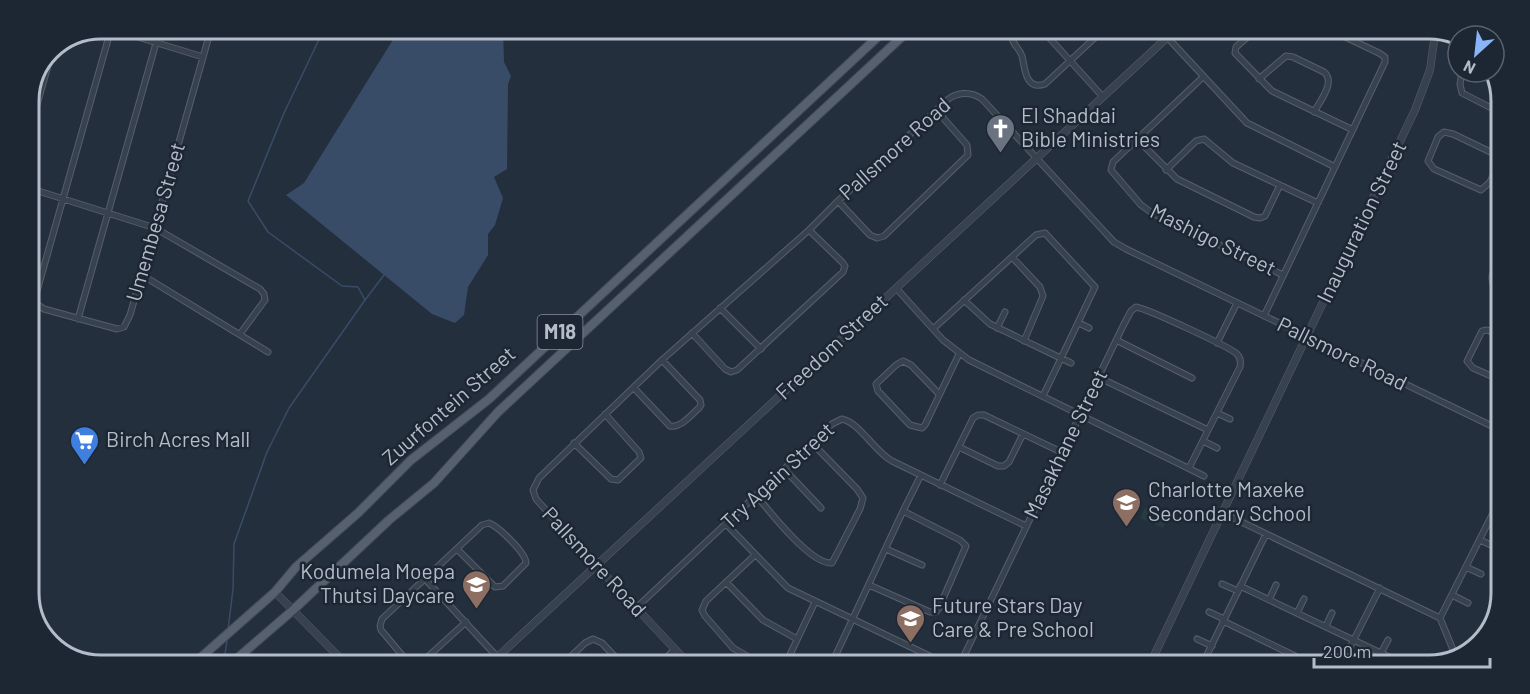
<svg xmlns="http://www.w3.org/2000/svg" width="1530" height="694" font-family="Barlow,sans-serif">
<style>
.green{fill:#263c3f}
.water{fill:#394c67}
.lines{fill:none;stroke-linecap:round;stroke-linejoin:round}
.stream{stroke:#394c67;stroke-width:1.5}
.minor-casing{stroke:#565f6c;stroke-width:7}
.tertiary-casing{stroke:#565f6c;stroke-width:8}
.primary-casing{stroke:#414a57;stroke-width:10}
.minor{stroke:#38414e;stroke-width:5}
.tertiary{stroke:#38414e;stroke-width:7}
.primary{stroke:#56606e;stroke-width:8}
.labels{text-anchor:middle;stroke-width:5;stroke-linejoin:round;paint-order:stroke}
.shield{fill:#1d2633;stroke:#878f9c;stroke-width:1.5}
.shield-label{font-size:20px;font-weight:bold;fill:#b4bcc9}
.poi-label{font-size:21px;fill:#b4bcc9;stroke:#1d2633;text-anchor:start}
.street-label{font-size:21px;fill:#b4bcc9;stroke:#1d2633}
.rim{fill:none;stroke:#b4bcc9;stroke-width:3}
</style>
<rect width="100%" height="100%" fill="#242f3e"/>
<!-- green -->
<path class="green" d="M1145,508L1168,517L1163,528L1140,518Z"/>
<!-- water -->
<path class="water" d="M399,30H503L504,62L511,76L508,84L507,169L494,177L503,198L495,225L488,234V255L468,287L464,315L455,323L432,314L286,195L304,183Z"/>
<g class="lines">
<!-- stream -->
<path class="stream" d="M365,300L384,275
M228,630L233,589L234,544L267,452L289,408L365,300L358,287L342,286L268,232L248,201L284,113L324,29
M224,661L227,641"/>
<defs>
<path id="minor" d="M111,29L35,298L38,305L44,309L117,329L124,327L130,315L211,29
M112,29L203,57
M1015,32L1012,34C1011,44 1019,47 1022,56C1025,68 1025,91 1045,84L1100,33
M1044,32L1103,97
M1252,33L1236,47L1235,53L1272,91L1353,130
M1167,37L1247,123L1335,167
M1462,72L1460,84L1462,93L1501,113
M1203,77L1113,162L1111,170L1141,205L1152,213L1283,275
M1259,79L1286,56L1293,57L1324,72C1336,82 1320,101 1314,112
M29,133L53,48
M1138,140L1177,179L1254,217L1260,218L1265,216L1280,185
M1501,159L1490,182L1481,190L1434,169L1428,161L1438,137L1444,132L1453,134L1501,157
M1166,170L1196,141L1204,139L1233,163L1318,203
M29,188L155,228L260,289L264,294L265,300L240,334
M838,201L870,235L877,238L884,236L968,155L967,145L937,111
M1012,257L1040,287L1043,296L1024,341
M142,275L268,352
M896,288L943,340L969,360L1204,476
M1499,291C1486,281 1494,269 1500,257
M964,300L990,324L1071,363
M720,308L761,349
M1264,316L1385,62V57L1379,53L1339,34
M78,319L160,29
M1079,323L1089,328
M997,328L1005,312
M933,329L1036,235L1045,233L1095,287L1043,396
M692,333L725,369L731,372L737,370L843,272L845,266L842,262L809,230
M1116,340L1192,378
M1217,343L1237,303
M1098,377L1208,430
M1498,379L1473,368L1467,361L1482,331L1487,330L1499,335
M634,388L670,426C681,428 691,415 699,408L701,405L700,400L662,360
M939,394L911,365L903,361L896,365L876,384L878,391L910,425L922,428L925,425L959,354
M1217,413L1230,419
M1203,441L1217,448
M574,443L611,479L618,480L641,458L639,452L605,414
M959,447L998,466H1004L1009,462L1023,434
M784,469L821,508
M940,485L973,418L978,415H984L1061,452
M756,495C769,511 811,565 832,563L860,509L863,498L857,489L812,443
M1223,513L1440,618L1456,657
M726,524L788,588L944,663
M1480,540L1493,546
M886,549L922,565
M755,555L706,601L702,610L705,616L733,648L759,663
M596,565L536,499L533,490L539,478L662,360L809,230L838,201L947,100C957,92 971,91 982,99L1101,228L1114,242L1126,249L1498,429
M1466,567L1481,574
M425,579L502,662
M726,582L763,620L797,639
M1222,584L1238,591
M869,585L930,612H936L939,608L966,546L960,540L903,511
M1240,586L1406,665
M1452,595L1468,603
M1269,600L1276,585
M636,608L832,424L842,419C860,423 874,451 892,461L1026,526
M1209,612L1224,619
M1297,613L1304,599
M1440,618L1497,505
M1223,621L1295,656
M1326,626L1332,613
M1197,639L1212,646
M1381,653L1388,640
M835,656L850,663
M1207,656L1225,665
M407,661L381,630L380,626L382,619L482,525L489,523C499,527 526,553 526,563L503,586L495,587L457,549
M423,661L466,622
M565,662L585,643L593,639L602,643L620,662
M662,662L675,649
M786,663L815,602
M832,663L903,511L921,475
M960,664L1123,326L1131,311L1136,307C1148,309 1230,347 1237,354C1241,358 1241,362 1240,367L1189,468
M1202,665L1266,534
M1341,665L1380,588"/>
<path id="tertiary" d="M596,565L687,662
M275,592L343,661
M492,662L1172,33
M1150,664L1415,110L1430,70L1435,34"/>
<path id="primary" d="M198,660L275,592L296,567L358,513L411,460L489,399L883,32
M234,661L292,611L389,520L434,483L498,412L907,32"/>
</defs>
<!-- minor casing -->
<use href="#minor" class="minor-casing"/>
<!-- tertiary casing -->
<use href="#tertiary" class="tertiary-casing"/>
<!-- primary casing -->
<use href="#primary" class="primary-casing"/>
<!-- minor -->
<use href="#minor" class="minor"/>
<!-- tertiary -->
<use href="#tertiary" class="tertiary"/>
<!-- primary -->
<use href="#primary" class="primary"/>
</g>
<!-- icons -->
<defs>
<symbol id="church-pin" viewBox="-11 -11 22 30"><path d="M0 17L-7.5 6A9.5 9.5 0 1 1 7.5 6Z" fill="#6b7280" stroke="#1d2633"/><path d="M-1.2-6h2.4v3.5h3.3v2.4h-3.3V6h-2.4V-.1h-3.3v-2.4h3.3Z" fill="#fff"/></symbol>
<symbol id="supermarket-pin" viewBox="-11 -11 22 30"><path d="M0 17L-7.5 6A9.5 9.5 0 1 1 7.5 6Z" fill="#3f7fe0" stroke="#1d2633"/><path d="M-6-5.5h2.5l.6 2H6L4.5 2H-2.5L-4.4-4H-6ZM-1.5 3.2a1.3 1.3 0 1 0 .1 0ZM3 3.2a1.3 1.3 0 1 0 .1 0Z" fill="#fff"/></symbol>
<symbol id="school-pin" viewBox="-11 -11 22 30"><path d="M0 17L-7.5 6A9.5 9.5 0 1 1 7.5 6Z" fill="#8d6e63" stroke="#1d2633"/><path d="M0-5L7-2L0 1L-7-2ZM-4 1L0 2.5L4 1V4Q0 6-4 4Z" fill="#fff"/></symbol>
</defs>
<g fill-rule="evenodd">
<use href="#church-pin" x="984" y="112" width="33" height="45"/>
<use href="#supermarket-pin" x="68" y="424" width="33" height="45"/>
<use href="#school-pin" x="1110" y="486" width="33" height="45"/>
<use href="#school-pin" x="460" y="568" width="33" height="45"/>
<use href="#school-pin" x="894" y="602" width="33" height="45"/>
</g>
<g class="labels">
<!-- shield labels -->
<rect class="shield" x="537.5" y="315" width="45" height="34" rx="4.5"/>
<g class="shield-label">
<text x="560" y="339">M18</text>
</g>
<!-- poi labels -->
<g class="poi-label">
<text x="1021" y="123">El Shaddai<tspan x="1021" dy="24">Bible Ministries</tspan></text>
<text x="106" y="447">Birch Acres Mall</text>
<text x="1148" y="497">Charlotte Maxeke<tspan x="1148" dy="24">Secondary School</tspan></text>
<text x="455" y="579" text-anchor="end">Kodumela Moepa<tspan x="455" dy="24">Thutsi Daycare</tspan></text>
<text x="932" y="613">Future Stars Day<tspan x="932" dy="24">Care &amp; Pre School</tspan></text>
</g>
<!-- street labels -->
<g class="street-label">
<text transform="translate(895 149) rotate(-42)" y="7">Pallsmore Road</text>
<text transform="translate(156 222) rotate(-74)" y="7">Umembesa Street</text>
<text transform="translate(1362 222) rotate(-64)" y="7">Inauguration Street</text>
<text transform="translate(1213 240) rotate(26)" y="7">Mashigo Street</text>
<text transform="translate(832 347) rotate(-43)" y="7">Freedom Street</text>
<text transform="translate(1342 354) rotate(26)" y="7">Pallsmore Road</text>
<text transform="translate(449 406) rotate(-41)" y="7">Zuurfontein Street</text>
<text transform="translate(1066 444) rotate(-64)" y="7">Masakhane Street</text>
<text transform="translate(778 476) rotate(-43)" y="7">Try Again Street</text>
<text transform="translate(594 562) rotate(47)" y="7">Pallsmore Road</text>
</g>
</g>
<!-- crop -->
<path d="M0 0H1530V694H0ZM101 39H1429A62 62 0 0 1 1491 101V593A62 62 0 0 1 1429 655H101A62 62 0 0 1 39 593V101A62 62 0 0 1 101 39Z" fill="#1d2633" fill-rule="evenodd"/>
<path class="rim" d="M101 39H1429A62 62 0 0 1 1491 101V593A62 62 0 0 1 1429 655H101A62 62 0 0 1 39 593V101A62 62 0 0 1 101 39Z"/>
<!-- north arrow -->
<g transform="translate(1476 54) rotate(207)"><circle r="28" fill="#1d2633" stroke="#59626f" stroke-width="1.5"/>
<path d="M0-4.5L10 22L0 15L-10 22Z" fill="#8ab4f8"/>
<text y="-9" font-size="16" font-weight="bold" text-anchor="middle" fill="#b4bcc9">N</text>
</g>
<!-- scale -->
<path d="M1314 658v9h176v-9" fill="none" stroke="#b4bcc9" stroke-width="3"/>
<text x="1323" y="658" font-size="18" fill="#b4bcc9" stroke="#1d2633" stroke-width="4.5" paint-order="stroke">200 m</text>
</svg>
